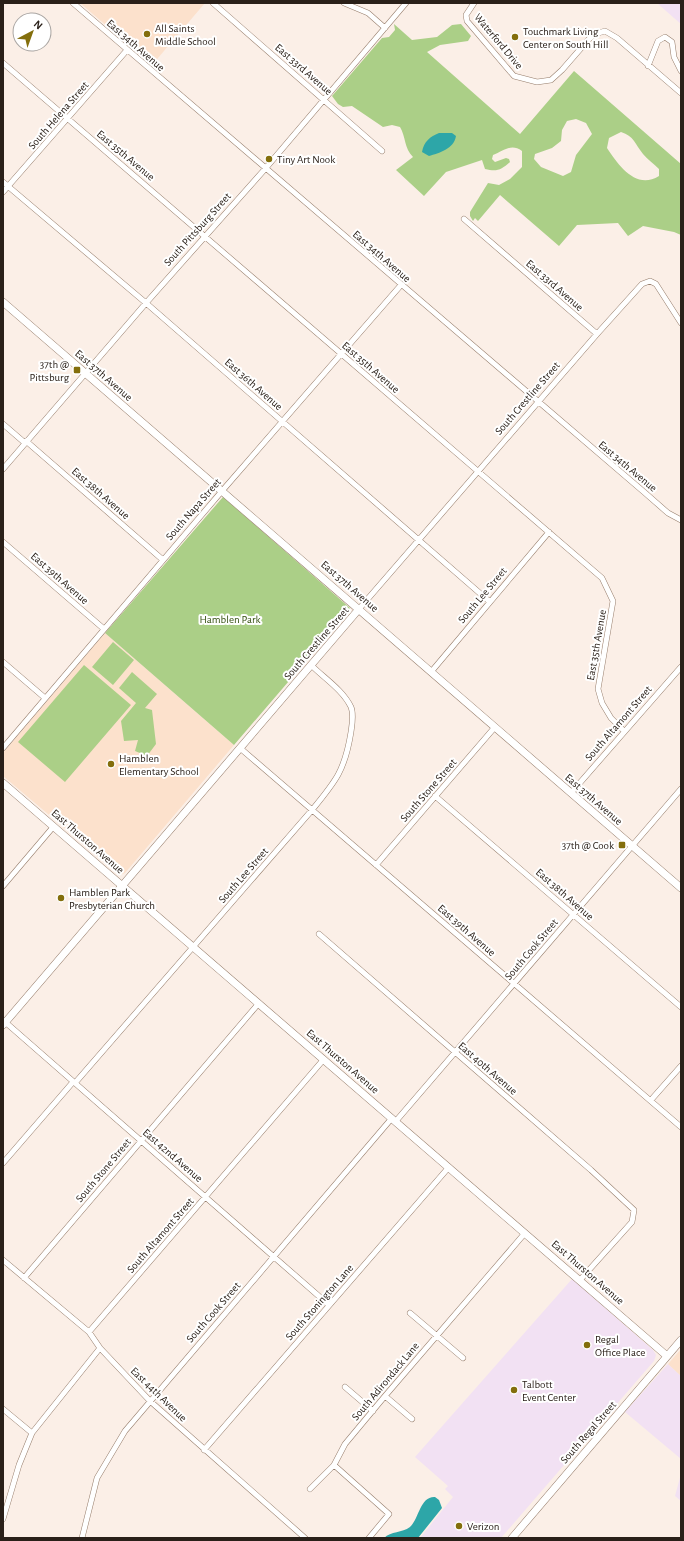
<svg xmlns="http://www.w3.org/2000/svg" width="684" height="1541" font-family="'Alegreya Sans',sans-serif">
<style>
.commercial{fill:#f2e1f3}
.built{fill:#fce1cc}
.green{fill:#abcf87;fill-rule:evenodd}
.water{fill:#2da6a8}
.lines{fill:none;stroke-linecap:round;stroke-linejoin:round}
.street-casing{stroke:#967d6b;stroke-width:6}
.secondary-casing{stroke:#967d6b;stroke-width:8}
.street{stroke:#fff;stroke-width:5}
.secondary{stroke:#fff;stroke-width:7}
.poi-dot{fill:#836e0c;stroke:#fff;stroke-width:1.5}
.labels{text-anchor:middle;stroke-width:4;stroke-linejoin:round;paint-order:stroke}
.poi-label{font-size:11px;fill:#2a2019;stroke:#fff;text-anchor:start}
.street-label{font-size:11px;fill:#2a2019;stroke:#fff}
.park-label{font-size:11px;fill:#334e0e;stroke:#fff}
</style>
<rect width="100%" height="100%" fill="#fbefe7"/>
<!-- commercial -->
<path class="commercial" d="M657,3H681V24L674,18Z
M572,1279L653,1350L656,1355L654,1361L501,1538H420L453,1497L445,1489L448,1486L415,1457Z
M668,1364L681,1376V1459L625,1412Z
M681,1474V1501L675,1496Z"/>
<!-- built -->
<path class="built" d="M80,3H205L152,65Z
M105,633L234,745L125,873L120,875L3,776V753Z
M681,1349V1376L668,1364Z"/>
<!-- green -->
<path class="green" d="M394,24L412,40L437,37L452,25L461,24L471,36L468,41L440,45L427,52L520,134L574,71L681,164V235L674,232L643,226L628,236L618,223L577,225L559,246L500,195L478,221L475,218L473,221L470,216V212L488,183L499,185L510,179L522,167V151C511,143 504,151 493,155L492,159L495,162L506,158L509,159L510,162C501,170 497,172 485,169L482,160L446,172L424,196L396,170L413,157C404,148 406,137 400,127L392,125L383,127L352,106L343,107L338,104L332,96L382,38L389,37L395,30ZM576,119L586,123L592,134L576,155L571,172L563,176L541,167L534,159L535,154L552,148L561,141L562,130L567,121ZM621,132C634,136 635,144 643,154C647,159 654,164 659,169V176C636,190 619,166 607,148L609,138Z
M223,497L350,608L349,611L234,745L105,633Z
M113,642L134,660L113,685L92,667Z
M84,665L131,705L65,782L18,742Z
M132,672L157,694L145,708L152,710L156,744L147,756L135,751L138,740L124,741L121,721L136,703L119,688Z"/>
<!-- water -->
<path class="water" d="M439,133H452L456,136C454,149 439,153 429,156L422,152C424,141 430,137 439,133Z
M435,1497L439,1500L442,1508L418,1538H384C391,1531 402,1533 410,1527C419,1519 420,1496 435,1497Z"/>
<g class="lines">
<defs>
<path id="street" d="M73,3L644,492L668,513L681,520
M213,3L382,151
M344,3L368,13L385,28
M474,3L466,15L467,21L514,76L537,82L551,80L562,70L589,39L595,34L605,31L617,38L681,93
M3,63L602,578L613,601L598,689L602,703L611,718L624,731
M648,66L658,41L665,37L672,42L674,57L681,71
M3,182L146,303L490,602
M3,192L127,50
M464,219L597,334
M3,424L25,443
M26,441L163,560
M3,469L146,303L265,169L406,3
M3,542L104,629
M359,609L597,334L642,284L650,281L656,284L681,323
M3,662L45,698
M431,672L549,532
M3,748L222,491L401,285
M240,748L681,1127
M571,793L681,667
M435,796L681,1007
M376,865L495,727
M3,886L54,826
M319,934L591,1170L634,1210L632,1222L580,1280
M4,1021L329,1305
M75,1083L312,810C336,781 345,770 351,732C352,725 354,714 351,707C343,690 324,678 311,665
M651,1100L681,1066
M396,1121L681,789
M3,1163L73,1082
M3,1260L89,1332L100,1348L150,1401L305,1538
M24,1278L259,1003
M410,1313L463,1358
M89,1332L324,1059
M345,1387L373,1411
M385,1396L412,1419
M3,1409L32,1433
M204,1450L449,1167
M310,1489L334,1465
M3,1519L19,1465L32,1433L100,1348
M82,1538L97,1478L125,1431L392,1118
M369,1538L389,1514L334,1465L345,1444L385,1396L525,1233"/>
<path id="secondary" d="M3,302L681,888
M3,783L667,1356
M3,1025L359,609
M512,1538L681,1340"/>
</defs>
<!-- street casing -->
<use href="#street" class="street-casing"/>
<!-- secondary casing -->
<use href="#secondary" class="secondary-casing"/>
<!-- street -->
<use href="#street" class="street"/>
<!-- secondary -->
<use href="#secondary" class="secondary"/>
</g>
<!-- markers -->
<g class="poi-dot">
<circle cx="147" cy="34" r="4"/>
<circle cx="515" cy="37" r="4"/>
<circle cx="269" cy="159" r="4"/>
<rect x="73" y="366" width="8" height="8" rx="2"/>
<circle cx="111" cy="764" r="4"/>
<rect x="618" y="841" width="8" height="8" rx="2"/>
<circle cx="61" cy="898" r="4"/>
<circle cx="587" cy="1345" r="4"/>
<circle cx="514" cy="1390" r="4"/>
<circle cx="459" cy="1526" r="4"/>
</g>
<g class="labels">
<!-- poi labels -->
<g class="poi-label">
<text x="155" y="32">All Saints<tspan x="155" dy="13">Middle School</tspan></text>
<text x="523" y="35">Touchmark Living<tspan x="523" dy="13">Center on South Hill</tspan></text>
<text x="277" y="163">Tiny Art Nook</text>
<text x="69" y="368" text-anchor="end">37th @<tspan x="69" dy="13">Pittsburg</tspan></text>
<text x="119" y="762">Hamblen<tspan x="119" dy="13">Elementary School</tspan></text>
<text x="614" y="849" text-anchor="end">37th @ Cook</text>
<text x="69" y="896">Hamblen Park<tspan x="69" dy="13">Presbyterian Church</tspan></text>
<text x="595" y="1343">Regal<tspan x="595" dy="13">Office Place</tspan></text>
<text x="522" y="1388">Talbott<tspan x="522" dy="13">Event Center</tspan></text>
<text x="467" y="1530">Verizon</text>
</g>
<!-- street labels -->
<g class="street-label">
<text transform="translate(499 41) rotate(50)" y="4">Waterford Drive</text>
<text transform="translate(136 45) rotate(41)" y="4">East 34th Avenue</text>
<text transform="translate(304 69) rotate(41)" y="4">East 33rd Avenue</text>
<text transform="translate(58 115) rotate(-49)" y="4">South Helena Street</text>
<text transform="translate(126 155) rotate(40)" y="4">East 35th Avenue</text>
<text transform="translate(197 229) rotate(-48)" y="4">South Pittsburg Street</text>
<text transform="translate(382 256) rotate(41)" y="4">East 34th Avenue</text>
<text transform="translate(555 285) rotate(41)" y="4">East 33rd Avenue</text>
<text transform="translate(371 367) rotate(41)" y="4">East 35th Avenue</text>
<text transform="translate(104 375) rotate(41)" y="4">East 37th Avenue</text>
<text transform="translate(254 384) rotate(41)" y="4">East 36th Avenue</text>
<text transform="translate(527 398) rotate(-49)" y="4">South Crestline Street</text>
<text transform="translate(628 466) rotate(40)" y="4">East 34th Avenue</text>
<text transform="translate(101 493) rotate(41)" y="4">East 38th Avenue</text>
<text transform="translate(193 509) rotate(-49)" y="4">South Napa Street</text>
<text transform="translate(60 578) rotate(41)" y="4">East 39th Avenue</text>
<text transform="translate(350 586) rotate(41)" y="4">East 37th Avenue</text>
<text transform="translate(482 595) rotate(-50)" y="4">South Lee Street</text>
<text transform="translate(316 643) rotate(-49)" y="4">South Crestline Street</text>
<text transform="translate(596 645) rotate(-80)" y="4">East 35th Avenue</text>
<text transform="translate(618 723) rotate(-49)" y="4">South Altamont Street</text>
<text transform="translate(428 790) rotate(-49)" y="4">South Stone Street</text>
<text transform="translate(594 799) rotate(41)" y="4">East 37th Avenue</text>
<text transform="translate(88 841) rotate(41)" y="4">East Thurston Avenue</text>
<text transform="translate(243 875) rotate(-49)" y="4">South Lee Street</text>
<text transform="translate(565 894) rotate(41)" y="4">East 38th Avenue</text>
<text transform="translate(467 930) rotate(41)" y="4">East 39th Avenue</text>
<text transform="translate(531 949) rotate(-50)" y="4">South Cook Street</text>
<text transform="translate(343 1061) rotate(41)" y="4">East Thurston Avenue</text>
<text transform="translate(488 1068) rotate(41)" y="4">East 40th Avenue</text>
<text transform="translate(173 1155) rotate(41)" y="4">East 42nd Avenue</text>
<text transform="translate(103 1170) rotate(-50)" y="4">South Stone Street</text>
<text transform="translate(160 1235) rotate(-49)" y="4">South Altamont Street</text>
<text transform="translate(588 1272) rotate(41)" y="4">East Thurston Avenue</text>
<text transform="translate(319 1302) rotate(-49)" y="4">South Stonington Lane</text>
<text transform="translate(213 1312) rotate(-49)" y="4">South Cook Street</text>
<text transform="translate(385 1381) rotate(-50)" y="4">South Adirondack Lane</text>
<text transform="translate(159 1394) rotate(44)" y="4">East 44th Avenue</text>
<text transform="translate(588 1432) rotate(-49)" y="4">South Regal Street</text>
</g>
<!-- park labels -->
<g class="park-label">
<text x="230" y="623">Hamblen Park</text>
</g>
</g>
<!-- border -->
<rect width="684" height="1541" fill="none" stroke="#2a2019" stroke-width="8"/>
<!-- north arrow -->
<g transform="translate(32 32) rotate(41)"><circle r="19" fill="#ffffff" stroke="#aaa6a3"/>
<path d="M0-3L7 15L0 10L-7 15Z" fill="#836e0c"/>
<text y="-6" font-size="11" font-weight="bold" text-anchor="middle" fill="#2a2019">N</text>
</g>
</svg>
